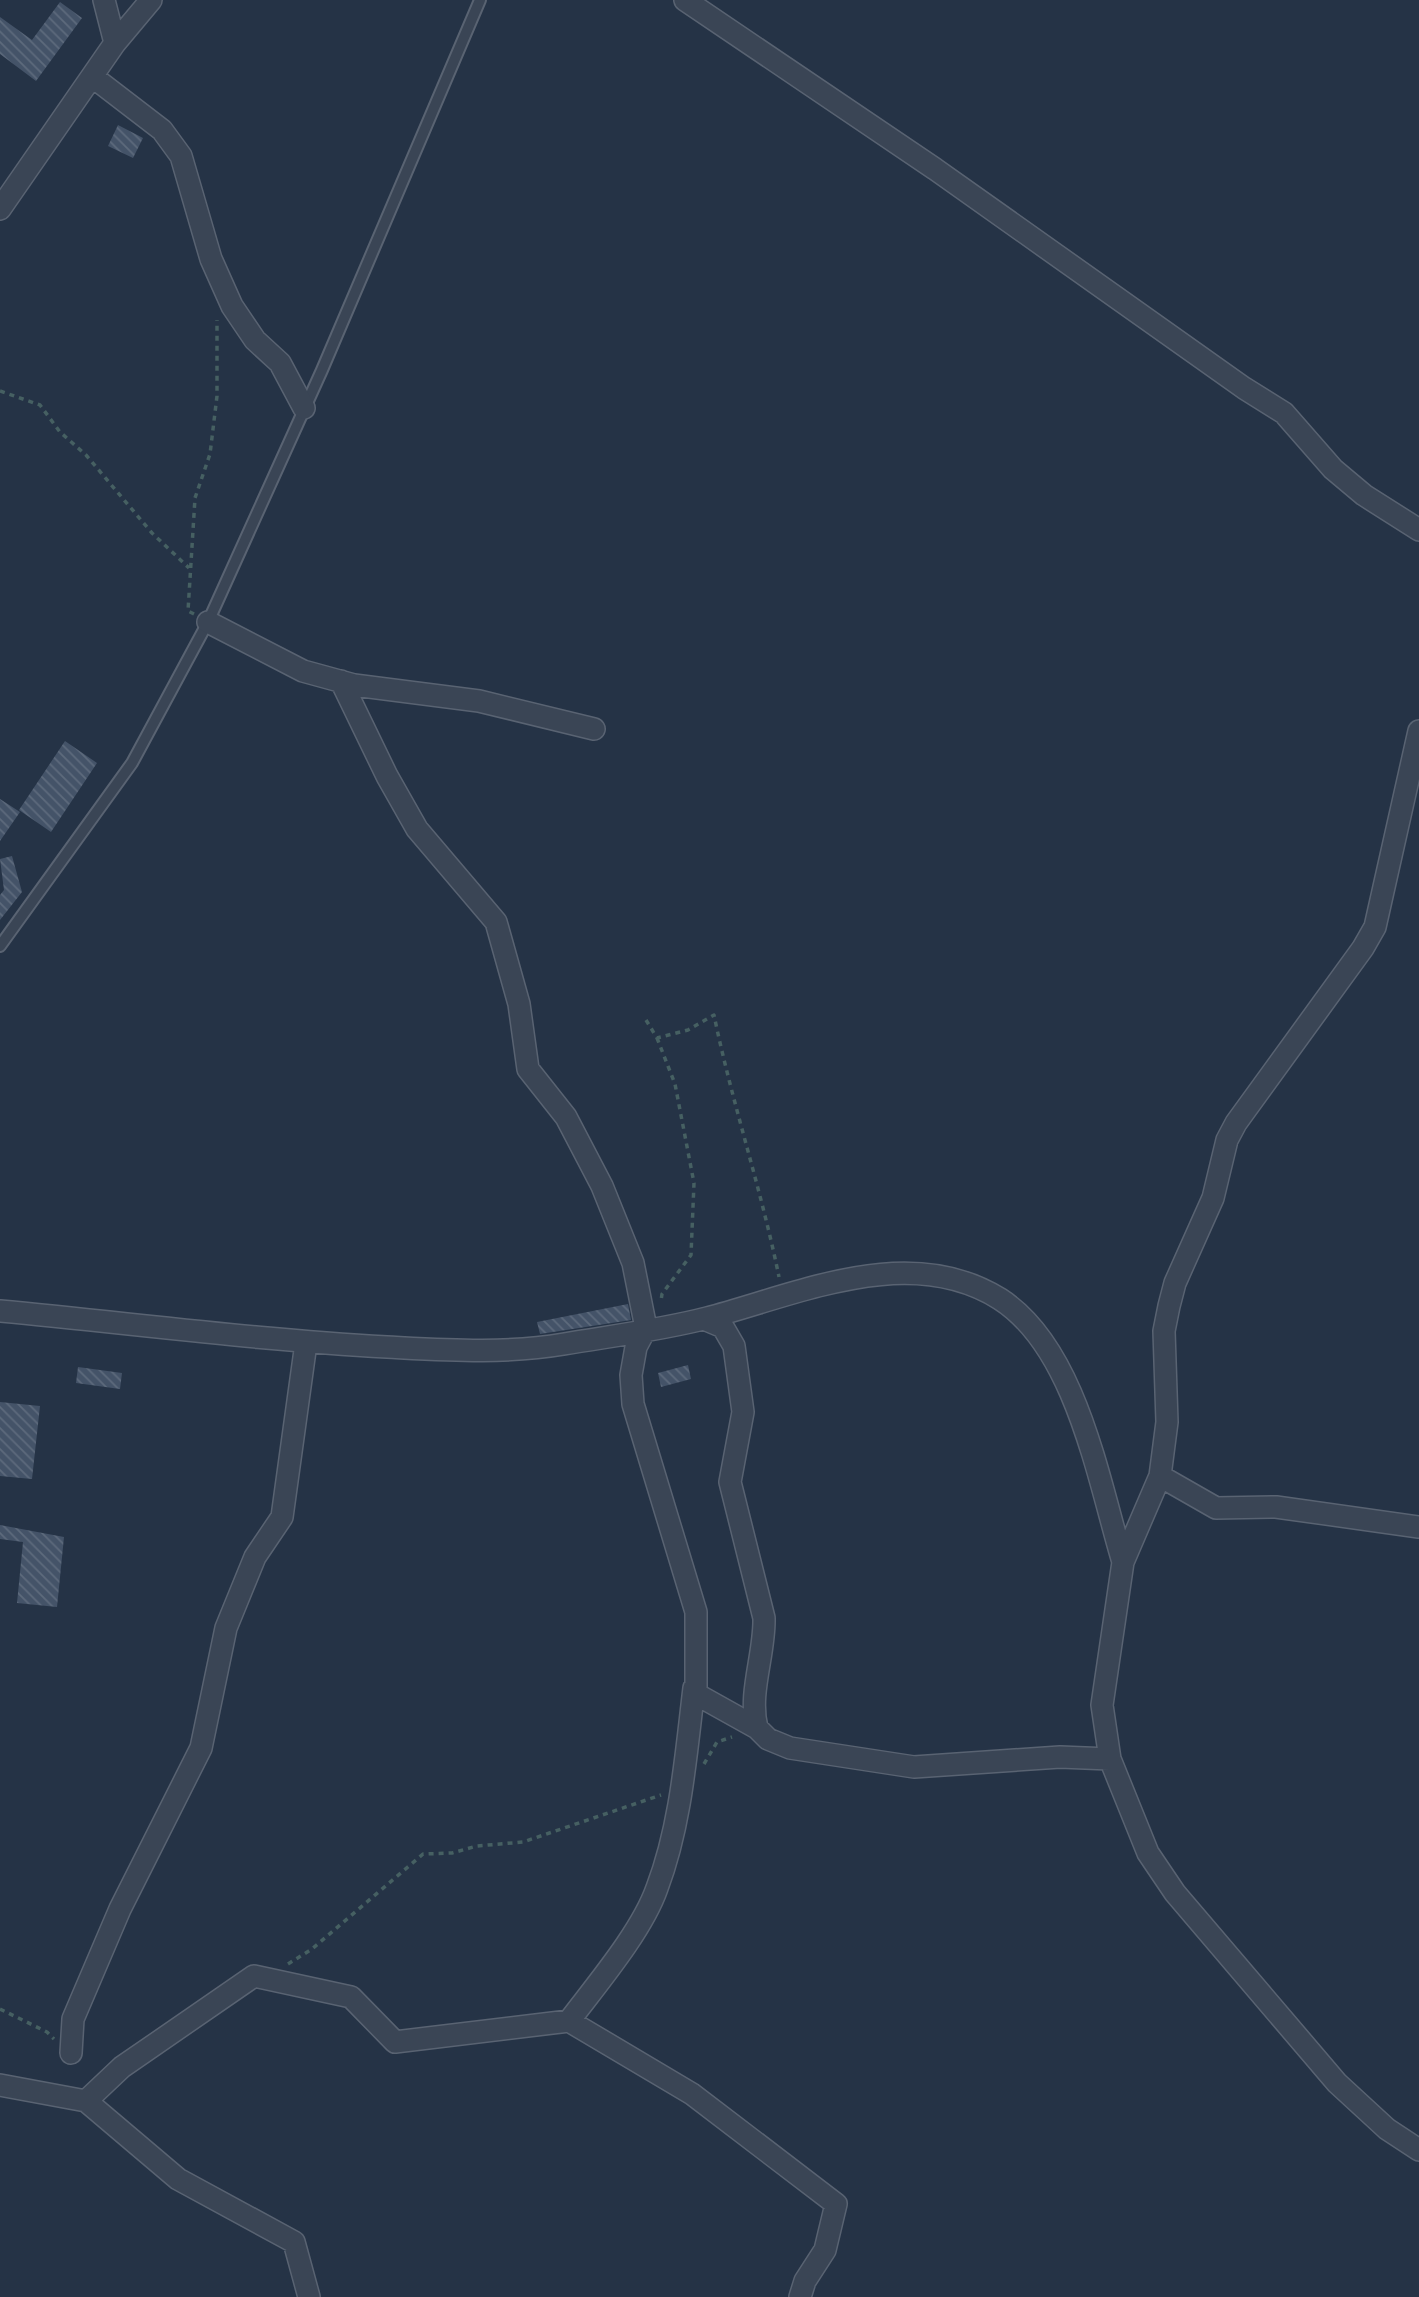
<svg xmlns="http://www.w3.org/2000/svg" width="1419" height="2297" font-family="Helvetica,sans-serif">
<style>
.building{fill:url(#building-back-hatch)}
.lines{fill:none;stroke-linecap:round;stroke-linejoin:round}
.service-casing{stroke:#596372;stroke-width:14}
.minor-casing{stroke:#596372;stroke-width:24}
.path{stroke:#466062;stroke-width:3.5;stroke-dasharray:5 5;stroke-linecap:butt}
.service{stroke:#3a4555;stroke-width:10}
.minor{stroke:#3a4555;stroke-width:21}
</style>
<defs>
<pattern id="building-back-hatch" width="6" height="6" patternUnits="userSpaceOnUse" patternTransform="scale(1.75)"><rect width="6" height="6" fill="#445368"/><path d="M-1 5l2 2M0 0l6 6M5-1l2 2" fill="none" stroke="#5d6a7c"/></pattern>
</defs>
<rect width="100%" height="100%" fill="#253346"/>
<!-- building -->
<path class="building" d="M60,2L82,18L36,81L0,54V17L32,40Z
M118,125L143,138L133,158L108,146Z
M65,741L97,763L51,832L19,810Z
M0,799L20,812L0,841Z
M12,856L22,892L0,920V895L4,890L0,859Z
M628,1304L631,1320L540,1334L537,1322Z
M688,1365L691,1379L661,1387L658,1373Z
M78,1367L122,1373L120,1389L76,1383Z
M0,1402L40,1406L32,1479L0,1476Z
M0,1525L64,1537L57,1607L17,1603L23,1542L0,1539Z"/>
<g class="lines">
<defs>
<path id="service" d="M0,946L132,763L208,622L322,370L480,0"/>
<path id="minor" d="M104,0L115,43
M685,0L935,169L1244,388L1284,413L1333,469L1364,495L1419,530
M93,77L162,130L181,156L211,259L232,306L255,340L280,363L304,408
M0,209L115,43L151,0
M208,622L303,671L354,685L479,701L594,729
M341,681L387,776L417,829L496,922L519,1004L528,1069L566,1117L602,1186L633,1263L646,1328L636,1347L631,1375L633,1404L696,1612V1694L757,1728L768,1739L790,1748L914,1767L1060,1757L1110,1759
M1419,731L1375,927L1363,948L1236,1123L1227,1140L1213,1198L1175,1283L1169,1306L1164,1331L1167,1422L1160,1476L1123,1562L1102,1705L1110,1759L1148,1853L1175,1893L1337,2083L1387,2129L1419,2150
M0,1311C129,1323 258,1340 387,1347C447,1350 505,1354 564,1344C611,1336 661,1330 707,1318C799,1294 909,1242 1000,1299C1076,1348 1098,1479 1123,1562
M704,1319L723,1327L734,1346L743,1412L730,1482L764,1618C765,1654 748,1693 757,1728
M1160,1476L1216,1508L1276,1507L1419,1527
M569,2021C597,1984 642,1931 657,1888C681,1825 686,1754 694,1688
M71,2053L73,2019L120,1909L201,1748L226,1628L255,1557L282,1517L306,1343
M0,2085L86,2101L178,2179L294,2242L309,2297
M86,2101L122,2067L254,1976L351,1997L395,2042L569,2021L692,2094L836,2204L825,2250L805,2281L800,2297"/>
</defs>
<!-- service casing -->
<use href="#service" class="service-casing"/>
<!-- minor casing -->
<use href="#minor" class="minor-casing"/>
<!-- path -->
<path class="path" d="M0,391L40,405L60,432L86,455L152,533L189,568
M194,614L188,611L195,498L210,454L217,396V320
M646,1020L657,1038L688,1030L714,1015C732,1103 761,1188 779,1277
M657,1038L675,1084L694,1183L691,1255L662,1294L661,1301
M704,1764L717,1742L732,1737
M288,1964L312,1949L423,1854L452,1853L477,1846L523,1842L661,1795
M0,2009L47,2032L54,2039"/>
<!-- service -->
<use href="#service" class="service"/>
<!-- minor -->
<use href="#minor" class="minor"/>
</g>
</svg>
